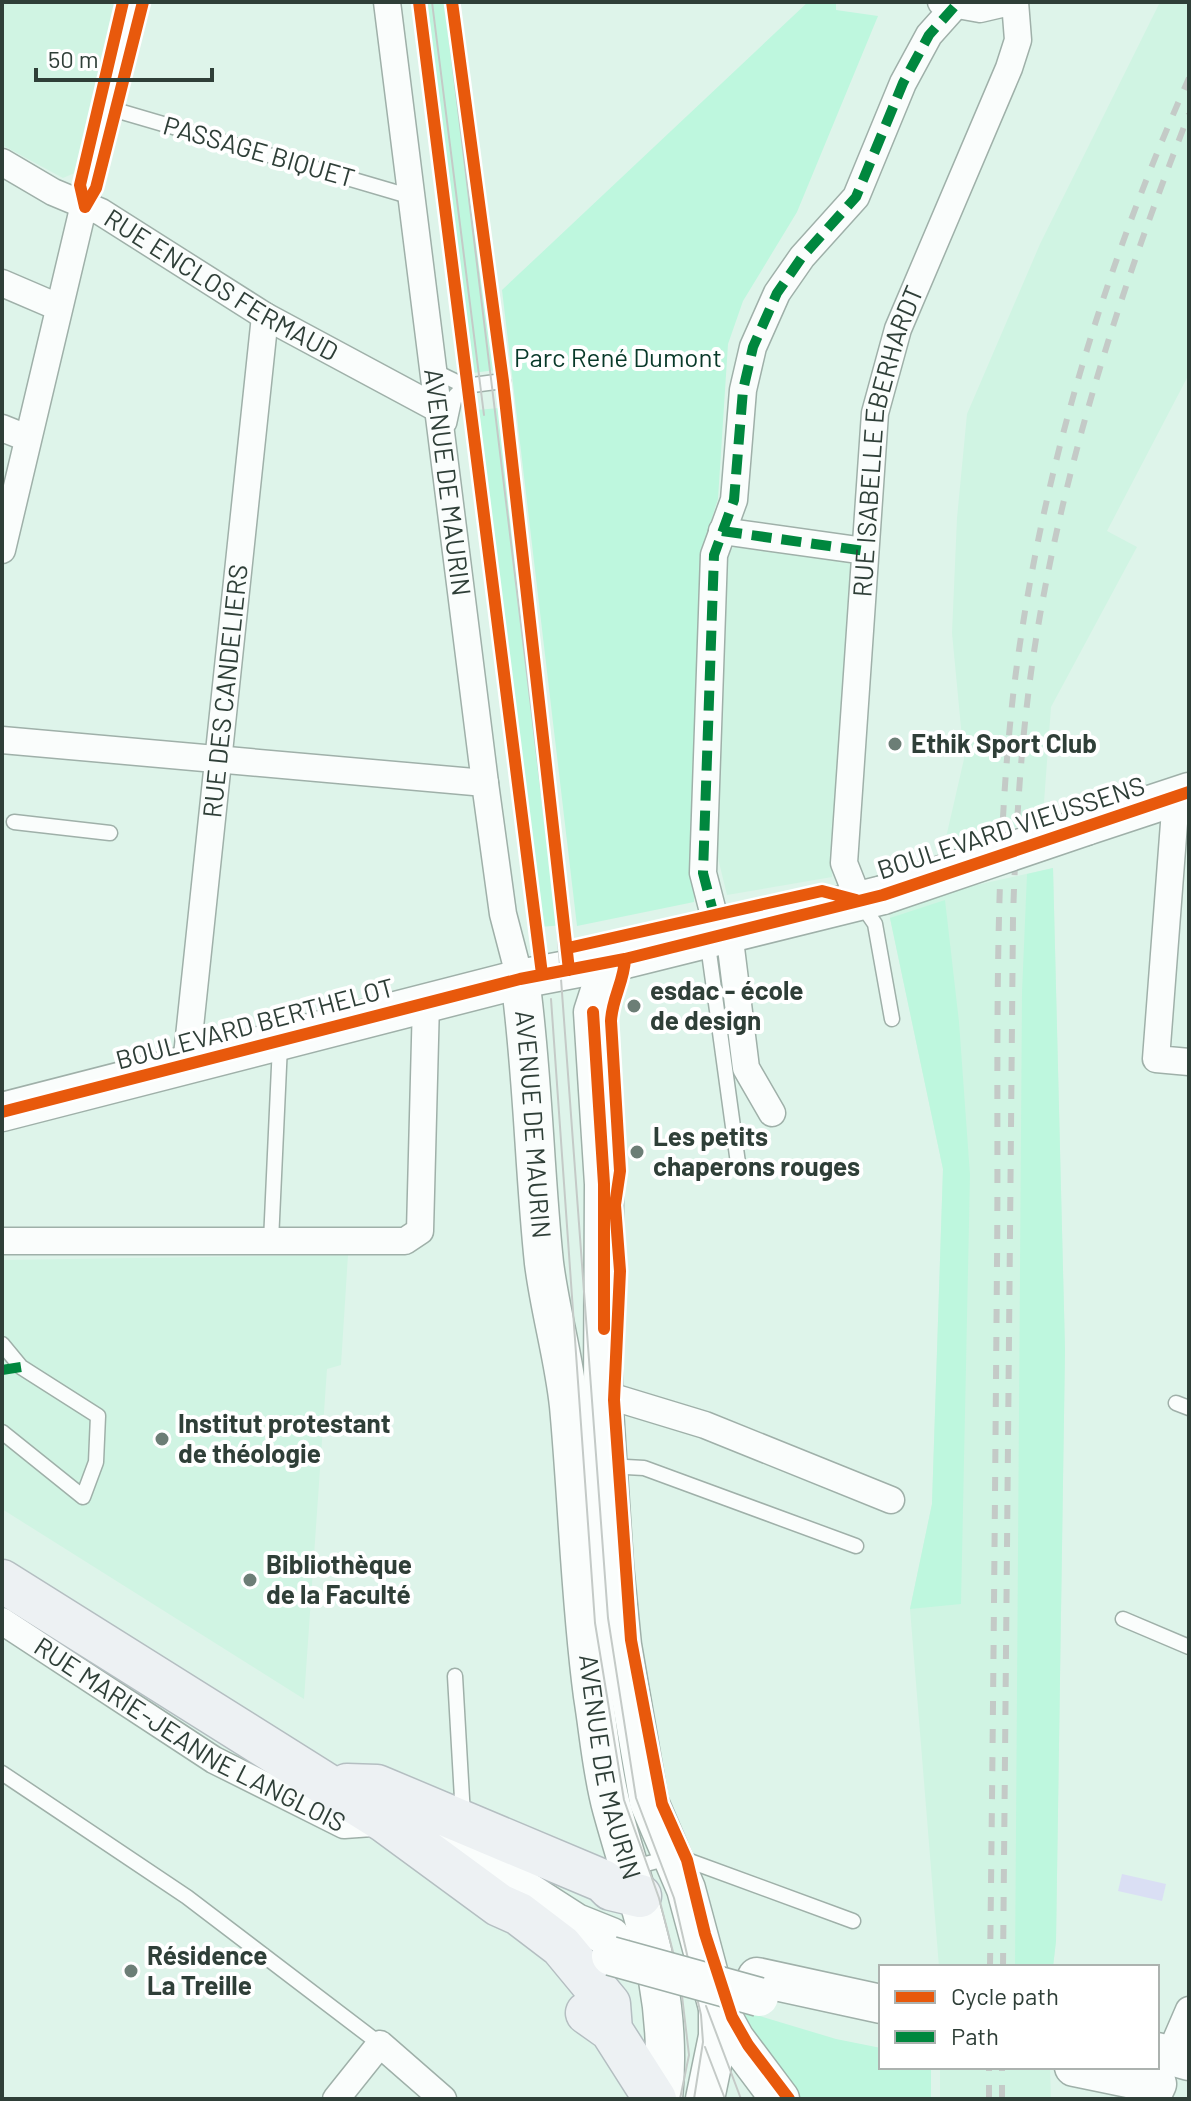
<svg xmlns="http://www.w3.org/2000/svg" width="1191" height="2101" font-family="Barlow,sans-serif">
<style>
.built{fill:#d0f4e3}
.green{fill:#bef7de}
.water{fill:#dadff4}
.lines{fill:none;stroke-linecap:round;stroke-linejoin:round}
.lane-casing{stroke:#9fb0a9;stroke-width:17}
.street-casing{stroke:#9fb0a9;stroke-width:29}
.secondary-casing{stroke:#9fb0a9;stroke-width:41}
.primary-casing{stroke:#b4bec1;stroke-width:45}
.lane{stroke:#fafdfc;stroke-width:14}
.street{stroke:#fafdfc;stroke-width:26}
.secondary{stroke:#fafdfc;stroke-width:38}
.primary{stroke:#edf1f3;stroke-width:42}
.tram{stroke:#c4cac7;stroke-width:2}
.rail{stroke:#c4cac7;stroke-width:6;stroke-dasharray:14 14;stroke-linecap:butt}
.secondary-bridge-casing{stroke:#9fb0a9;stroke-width:41;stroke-linecap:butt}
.secondary-bridge{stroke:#fafdfc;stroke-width:38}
.quiet{stroke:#00873e;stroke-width:10;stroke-dasharray:20 10;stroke-linecap:butt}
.cycleway-casing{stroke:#fff;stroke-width:17}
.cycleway{stroke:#e8590c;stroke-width:12}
.poi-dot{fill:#6c7e76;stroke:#fff;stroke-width:3}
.labels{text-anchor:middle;stroke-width:8;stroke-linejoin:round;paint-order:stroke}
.street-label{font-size:26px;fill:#2f3f38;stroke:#fff}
.park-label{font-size:26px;fill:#083929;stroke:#fff}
.poi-label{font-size:26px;font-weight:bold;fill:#2f3f38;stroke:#fff;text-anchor:start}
</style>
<rect width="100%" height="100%" fill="#def4ea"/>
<!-- built -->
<path class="built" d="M2,2H117L77,172L63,178L2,145Z
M1160,2H1189V374L1107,531L1137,547L1051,707L1043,816L942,855L964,759L952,633L957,518L967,414L1040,244Z
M735,547L851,563L832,877L727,895L715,846L727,551Z
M1053,868L1065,1350L1056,1941L1053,1967H939L910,1609L932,1504L943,1169L890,918L891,904Z
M348,1255L341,1365L327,1369L304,1699L2,1509V1260Z
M940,2067H1050L1051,2099H940Z"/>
<!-- green -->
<path class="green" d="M427,2H450L495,370L473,373Z
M808,2H836V10L878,16L797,212L743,301L728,344L718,499L705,540L694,902L577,926L502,290Z
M499,408L564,925L540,927L477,410Z
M1053,868L1065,1350L1056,1941L1053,1967H1015L1022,992L1027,874Z
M945,900L959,1022L970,1175L961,1604L910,1609L932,1504L943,1169L890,918Z
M743,2011L836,2039L881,2048V2067H931V2099H801L775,2071Z"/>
<!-- water -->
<path class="water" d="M1122,1874L1166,1884L1162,1901L1118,1891Z"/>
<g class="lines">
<defs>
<path id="lane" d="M105,107L412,197
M436,372L465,386L503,381
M449,424L455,396L465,386
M14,822L110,833
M862,905L875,924L892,1019
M707,938L738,1163
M271,1241L280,1045
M2,1344L21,1367L98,1416L96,1462L83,1497L2,1432
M1176,1403L1189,1408
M608,1466L644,1468L856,1546
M1123,1619L1189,1647
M455,1676L463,1816
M2,1773L187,1897L380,2044
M631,1868L672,1857L687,1860L853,1921"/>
<g id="street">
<path id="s1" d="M387,2L485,783L503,914L520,979"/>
<path d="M941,2L980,9L1010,2"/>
<path id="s2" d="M2,162L53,192L101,212L265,316L440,410"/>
<path d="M2,283L58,307"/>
<path d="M2,428L27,438"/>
<path d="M722,531L865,551"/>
<path d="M2,550L132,2"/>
<path d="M2,740L485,783"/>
<path d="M1176,797L1156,1059L1189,1062"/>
<path id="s3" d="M859,901L844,863L875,413L898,329L1009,68L1018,40L1015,2"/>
<path d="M729,932L746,1068L772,1113"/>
<path d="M719,935L703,873L714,555L734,500L743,390L753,347L777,293L802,257L856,197L903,83L929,35L954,7"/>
<path id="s4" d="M186,1065L265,316"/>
<path d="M2,1241H405L420,1231L426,1002"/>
<path d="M603,1394L705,1425L891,1500"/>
<path id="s5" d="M2,1621L214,1760L344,1825L386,1822"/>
<path d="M1163,2070L1189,2010"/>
<path d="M336,2099L380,2044L443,2099"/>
</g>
<g id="secondary">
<path d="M1086,826L1189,792"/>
<path d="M614,961L605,975L593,1012L604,1184L603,1394L614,1565L622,1645L649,1802L686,1889L718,2008V2036L705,2099"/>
<path id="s6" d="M520,979C533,1073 534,1168 544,1263C550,1311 564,1358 569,1406C578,1503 580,1599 593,1696C599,1733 602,1773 612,1809C640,1911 674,1990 663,2099"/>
<path d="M2,1112L520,979L625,959L883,895"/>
<path d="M419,1846L470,1855L576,1923L611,1937"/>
<path d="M757,1977L881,2004"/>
<path d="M718,2008L735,2039L780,2099"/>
<path d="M1157,2052L1189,2061"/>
<path d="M1074,2067L1157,2084L1150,2099"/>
</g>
<path id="primary" d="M2,1581L386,1822L499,1905L519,1914L561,1946L609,2004L611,2030
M347,1785L377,1786L603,1881L611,1889L640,1896
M587,2013L611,2030L655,2099"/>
</defs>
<!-- lane casing -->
<use href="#lane" class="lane-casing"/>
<!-- street casing -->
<use href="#street" class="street-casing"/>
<!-- secondary casing -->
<use href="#secondary" class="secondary-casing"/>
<!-- primary casing -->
<use href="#primary" class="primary-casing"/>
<!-- lane -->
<use href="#lane" class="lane"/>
<!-- street -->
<use href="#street" class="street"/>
<!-- secondary -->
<use href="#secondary" class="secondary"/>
<!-- primary -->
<use href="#primary" class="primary"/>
<!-- tram -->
<path class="tram" d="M432,2L484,415
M445,2L556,911L608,1618L636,1798L674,1898L701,2015L703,2042L694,2099
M551,999L595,1623L624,1800L659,1898L680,1979L689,2055L680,2099
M706,2006L741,2099
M705,2047L725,2099"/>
<!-- rail -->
<path class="rail" d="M990,1967C993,1733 995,1498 997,1264C999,1075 992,884 1013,696C1038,483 1102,274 1189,78
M1003,1967L1013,918C1016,824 1021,732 1036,639C1065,459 1123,283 1189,114
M989,2099V2067
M1002,2099V2067"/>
<defs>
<path id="secondary-bridge" d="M883,895L1086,826
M611,1956L759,1997"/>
</defs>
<!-- secondary-bridge casing -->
<use href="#secondary-bridge" class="secondary-bridge-casing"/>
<!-- secondary-bridge -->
<use href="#secondary-bridge" class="secondary-bridge"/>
<!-- quiet -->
<path class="quiet" d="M722,531L865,551
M715,919L703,873L714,555L734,500L743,390L753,347L777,293L802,257L856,197L903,83L929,35L954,7
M2,1370L21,1367"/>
<defs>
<path id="cycleway" d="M419,2L542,974
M452,2L503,381L569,970
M85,207L96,188L143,2
M85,207L80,185L123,2
M568,948L822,891L856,900
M625,959C624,982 612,998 611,1021L620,1171L615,1205L620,1271L614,1400L631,1640L662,1804L687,1860L705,1934L732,2017L748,2045L789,2099
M593,1012L604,1184V1329
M2,1112L520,979L625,959L883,895L1189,792"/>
</defs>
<!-- cycleway casing -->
<use href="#cycleway" class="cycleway-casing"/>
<!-- cycleway -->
<use href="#cycleway" class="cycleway"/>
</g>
<!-- markers -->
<g class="poi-dot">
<circle cx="895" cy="744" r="8"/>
<circle cx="634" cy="1006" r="8"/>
<circle cx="637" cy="1152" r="8"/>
<circle cx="162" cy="1439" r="8"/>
<circle cx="250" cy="1580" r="8"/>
<circle cx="131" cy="1971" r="8"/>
</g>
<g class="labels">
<!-- street labels -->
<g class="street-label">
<text transform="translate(259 152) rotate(16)" y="9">PASSAGE BIQUET</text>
<text dy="9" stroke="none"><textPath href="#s2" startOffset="252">RUE ENCLOS FERMAUD</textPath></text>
<text dy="9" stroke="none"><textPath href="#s3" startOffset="466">RUE ISABELLE EBERHARDT</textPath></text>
<text dy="9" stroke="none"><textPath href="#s1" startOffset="484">AVENUE DE MAURIN</textPath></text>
<text dy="9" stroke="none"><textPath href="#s4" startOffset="376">RUE DES CANDELIERS</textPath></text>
<text transform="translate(1011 828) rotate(-18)" y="9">BOULEVARD VIEUSSENS</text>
<text transform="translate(255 1024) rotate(-15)" y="9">BOULEVARD BERTHELOT</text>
<text dy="9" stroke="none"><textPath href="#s6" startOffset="146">AVENUE DE MAURIN</textPath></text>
<text dy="9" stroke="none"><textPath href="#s5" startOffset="220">RUE MARIE-JEANNE LANGLOIS</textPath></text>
<text dy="9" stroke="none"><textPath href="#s6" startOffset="794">AVENUE DE MAURIN</textPath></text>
</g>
<!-- park labels -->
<g class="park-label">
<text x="618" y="367">Parc René Dumont</text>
</g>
<!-- poi labels -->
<g class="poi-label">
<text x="911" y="753">Ethik Sport Club</text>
<text x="650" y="1000">esdac - école<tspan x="650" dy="30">de design</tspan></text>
<text x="653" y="1146">Les petits<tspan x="653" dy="30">chaperons rouges</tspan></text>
<text x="178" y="1433">Institut protestant<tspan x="178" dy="30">de théologie</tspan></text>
<text x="266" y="1574">Bibliothèque<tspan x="266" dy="30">de la Faculté</tspan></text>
<text x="147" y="1965">Résidence<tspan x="147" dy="30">La Treille</tspan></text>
</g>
</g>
<!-- border -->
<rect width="1191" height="2101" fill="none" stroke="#2f3f38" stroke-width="8"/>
<!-- legend -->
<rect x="879" y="1965" width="280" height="104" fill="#ffffff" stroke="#acb2af" stroke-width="2"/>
<rect x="895" y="1991" width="40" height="12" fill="#e8590c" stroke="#acb2af" stroke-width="2"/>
<text x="951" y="2005" font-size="24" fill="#2f3f38">Cycle path</text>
<rect x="895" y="2031" width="40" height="12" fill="#00873e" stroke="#acb2af" stroke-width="2"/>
<text x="951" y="2045" font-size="24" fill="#2f3f38">Path</text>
<!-- scale -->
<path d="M36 68v12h176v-12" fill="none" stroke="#2f3f38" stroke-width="4"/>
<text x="48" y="68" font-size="24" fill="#2f3f38" stroke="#ffffff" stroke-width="6" paint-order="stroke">50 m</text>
</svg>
